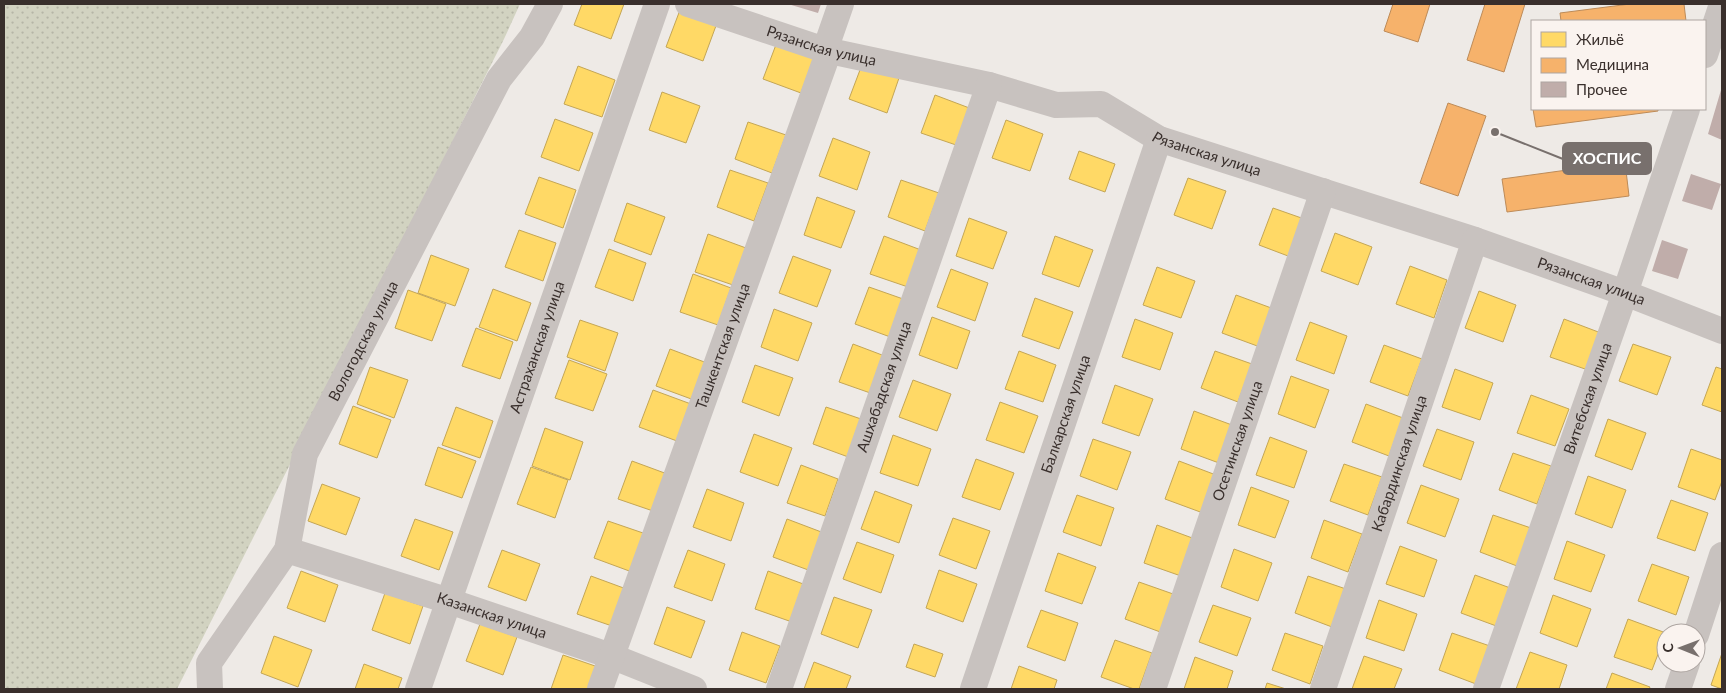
<svg xmlns="http://www.w3.org/2000/svg" width="1726" height="693" font-family="Lato,sans-serif">
<style>
.garden{fill:url(#garden-dots)}
.homes{fill:#ffd966;stroke:#c4a655}
.health{fill:#f6b26b;stroke:#bd8b58}
.building{fill:#c0adaa}
.lines{fill:none;stroke-linecap:round;stroke-linejoin:round}
.minor{stroke:#c8c2bf;stroke-width:26}
.labels{text-anchor:middle;stroke-width:5;stroke-linejoin:round;paint-order:stroke}
.street-label{font-size:15px;fill:#392f2c;stroke:#faf3ef}
.leader{fill:none;stroke:#78706d;stroke-width:2}
.callout-dot{fill:#78706d;stroke:#faf3ef;stroke-width:2}
.callout{fill:#78706d;stroke:#78706d;stroke-width:2}
.callout-label{font-size:16px;text-anchor:middle;font-weight:bold;fill:#fff}
</style>
<defs>
<pattern id="garden-dots" width="8" height="8" patternUnits="userSpaceOnUse" patternTransform="scale(1.25)"><rect width="8" height="8" fill="#d2d3c1"/><path d="M2 2h.1M6 6h.1" fill="none" stroke="#b5b5a6" stroke-width="1.8" stroke-linecap="round"/></pattern>
</defs>
<rect width="100%" height="100%" fill="#eeeae6"/>
<!-- garden -->
<path class="garden" d="M4,4H520L504,39L177,689H4Z"/>
<!-- homes -->
<path class="homes" d="M582,4H624L611,39L574,25Z
M680,10L717,23L703,61L666,47Z
M777,42L815,55L801,93L763,79Z
M863,62L900,75L887,113L849,99Z
M578,66L615,80L602,117L564,104Z
M662,92L700,106L686,143L649,130Z
M935,95L972,109L959,146L921,133Z
M555,119L593,133L579,171L541,157Z
M1006,120L1043,134L1030,171L992,158Z
M748,122L786,135L772,173L735,159Z
M833,138L870,152L857,190L819,176Z
M1079,151L1115,164L1105,192L1069,179Z
M730,170L768,183L754,221L717,207Z
M539,177L576,190L563,228L525,214Z
M1188,178L1226,191L1212,229L1174,215Z
M901,180L939,193L925,231L888,217Z
M817,197L855,211L841,248L804,235Z
M627,203L665,217L651,255L614,241Z
M1273,208L1310,221L1296,259L1259,245Z
M969,218L1007,232L993,269L956,256Z
M519,230L556,243L543,281L505,267Z
M1335,233L1372,247L1358,285L1321,271Z
M708,234L746,248L733,285L695,272Z
M884,236L921,250L908,287L870,274Z
M1055,236L1093,250L1079,287L1042,274Z
M609,249L646,263L633,301L595,287Z
M431,255L469,269L455,306L418,293Z
M793,256L831,270L817,307L779,293Z
M1410,266L1447,280L1434,318L1396,304Z
M1157,267L1195,281L1181,318L1143,305Z
M951,269L988,283L975,321L937,307Z
M693,274L731,288L718,325L680,312Z
M869,287L906,300L893,338L855,324Z
M493,289L531,303L517,341L479,327Z
M408,290L446,304L432,341L395,328Z
M1479,291L1516,305L1503,342L1465,328Z
M1236,295L1274,309L1260,347L1222,333Z
M1035,298L1073,312L1059,349L1022,336Z
M774,309L812,323L798,361L761,347Z
M932,317L970,331L957,369L919,355Z
M1135,319L1173,333L1160,370L1122,357Z
M1564,319L1601,333L1588,370L1550,357Z
M580,320L618,333L605,371L567,357Z
M1310,322L1347,336L1334,374L1296,360Z
M476,328L513,342L500,379L462,366Z
M853,344L890,358L876,395L839,382Z
M1633,344L1671,357L1657,395L1619,381Z
M1384,345L1422,359L1408,396L1370,382Z
M670,349L707,363L694,400L656,386Z
M1019,351L1056,365L1043,402L1005,389Z
M1215,351L1252,364L1238,402L1201,388Z
M569,360L607,374L593,411L555,398Z
M755,365L793,378L779,416L742,402Z
M370,367L408,380L394,418L357,404Z
M1716,367L1722,369V412L1702,405Z
M1455,369L1493,383L1480,420L1442,407Z
M1291,376L1329,390L1315,428L1278,414Z
M913,380L951,394L937,431L899,417Z
M1115,385L1153,399L1139,436L1102,423Z
M653,390L691,404L677,441L639,427Z
M1531,395L1569,409L1555,446L1517,433Z
M1000,402L1038,416L1024,453L986,440Z
M1366,404L1403,418L1389,456L1352,442Z
M353,406L391,420L377,458L339,444Z
M456,407L493,421L480,458L442,445Z
M826,407L864,420L851,458L813,444Z
M1194,411L1232,425L1219,463L1181,449Z
M1608,419L1646,433L1632,470L1595,456Z
M545,428L583,442L570,480L532,466Z
M1437,429L1474,442L1461,480L1423,466Z
M754,434L792,448L778,486L740,472Z
M893,435L931,449L918,486L880,473Z
M1270,437L1307,451L1294,488L1256,475Z
M1093,439L1131,452L1117,490L1080,476Z
M438,447L476,461L462,498L425,485Z
M1691,449L1722,460V481L1715,500L1678,487Z
M1513,453L1551,466L1537,504L1499,490Z
M976,459L1014,473L1000,510L962,497Z
M632,461L670,475L656,512L618,499Z
M1179,461L1216,475L1203,513L1165,499Z
M1344,464L1382,477L1368,515L1330,501Z
M801,465L838,479L825,516L787,503Z
M531,467L568,480L555,518L517,504Z
M1588,476L1626,490L1612,528L1575,514Z
M322,484L360,498L346,535L308,521Z
M1421,485L1459,499L1445,537L1407,523Z
M1251,487L1289,501L1275,538L1238,525Z
M707,489L744,503L731,541L693,527Z
M875,491L912,505L899,543L861,529Z
M1077,495L1114,508L1101,546L1063,532Z
M1671,500L1708,513L1695,551L1657,538Z
M1493,515L1531,528L1517,566L1480,552Z
M953,518L990,531L976,569L939,555Z
M415,519L453,532L439,570L401,556Z
M787,519L824,533L811,571L773,557Z
M1324,520L1362,534L1348,572L1311,558Z
M608,521L646,534L632,572L594,558Z
M1157,525L1195,539L1181,576L1144,563Z
M1567,541L1605,555L1591,592L1554,579Z
M857,542L894,555L881,593L843,579Z
M1400,546L1437,560L1424,597L1386,584Z
M1234,549L1272,563L1258,601L1221,587Z
M502,550L540,564L526,601L488,587Z
M688,550L725,564L712,601L674,587Z
M1058,553L1096,567L1082,604L1045,591Z
M1652,564L1689,577L1676,615L1638,601Z
M939,570L977,584L963,622L926,608Z
M301,571L338,585L325,622L287,608Z
M768,571L806,585L792,622L755,609Z
M1475,575L1513,589L1499,627L1461,613Z
M591,576L629,590L615,627L577,614Z
M1308,576L1346,589L1332,627L1295,613Z
M1139,582L1176,595L1163,633L1125,619Z
M385,593L423,606L410,644L372,630Z
M1553,595L1591,609L1577,647L1540,633Z
M834,597L872,610L858,648L821,634Z
M1379,600L1417,614L1404,651L1366,638Z
M1213,605L1251,618L1237,656L1199,642Z
M667,607L705,621L691,658L654,644Z
M1041,610L1078,623L1065,661L1027,647Z
M1628,619L1666,633L1652,670L1614,657Z
M480,624L517,637L503,675L466,661Z
M742,632L780,646L766,683L729,670Z
M1285,633L1323,646L1310,684L1272,670Z
M1452,633L1490,646L1476,684L1439,670Z
M274,636L312,650L298,687L261,673Z
M1115,640L1152,653L1139,689H1134L1101,677Z
M914,644L943,654L935,677L906,667Z
M1530,652L1567,665L1559,689H1516Z
M1722,653V689L1711,685Z
M563,655L601,668L593,689H551Z
M1364,656L1402,669L1394,689H1352Z
M1195,657L1233,671L1227,689H1184Z
M814,662L851,676L846,689H804Z
M364,664L402,678L398,689H355Z
M1019,666L1057,680L1054,689H1011Z
M1612,673L1650,687L1649,689H1606Z
M1267,683L1286,689H1265Z"/>
<!-- health -->
<path class="health" d="M1393,4H1430L1418,42L1384,31Z
M1485,4H1525L1504,72L1467,60Z
M1630,4H1684L1686,21H1561L1560,13Z
M1448,103L1486,116L1458,196L1420,183Z
M1533,109H1658V111L1536,127Z
M1625,162L1629,196L1507,212L1502,179Z"/>
<!-- building -->
<path class="building" d="M788,4H821L818,13Z
M1721,90H1722V140L1708,134Z
M1691,174L1721,184L1712,210L1682,201Z
M1662,240L1688,249L1678,279L1652,271Z"/>
<g class="lines">
<!-- minor -->
<g class="minor">
<path id="s1" d="M688,4L825,50L989,85L1056,105L1101,104L1159,139L1475,240L1625,293L1722,331"/>
<path d="M1705,55L1722,4"/>
<path id="s2" d="M287,550L449,601L611,656L694,689"/>
<path d="M1696,635L1722,555"/>
<path id="s3" d="M210,689L209,663L287,550L305,454L499,79L532,37L550,4"/>
<path id="s4" d="M418,689L657,4"/>
<path id="s5" d="M600,689L826,59L825,50L841,4"/>
<path id="s6" d="M779,689L989,85"/>
<path id="s7" d="M973,689L1159,139"/>
<path id="s8" d="M1153,689L1323,191"/>
<path id="s9" d="M1323,689L1475,240"/>
<path id="s10" d="M1486,689L1625,293L1687,109"/>
<path d="M1678,689L1687,663"/>
</g>
</g>
<g class="labels">
<!-- street labels -->
<g class="street-label">
<text dy="5" stroke="none"><textPath href="#s1" startOffset="140">Рязанская улица</textPath></text>
<text dy="5" stroke="none"><textPath href="#s1" startOffset="545">Рязанская улица</textPath></text>
<text dy="5" stroke="none"><textPath href="#s1" startOffset="950">Рязанская улица</textPath></text>
<text dy="5" stroke="none"><textPath href="#s3" startOffset="388">Вологодская улица</textPath></text>
<text dy="5" stroke="none"><textPath href="#s4" startOffset="362">Астраханская улица</textPath></text>
<text dy="5" stroke="none"><textPath href="#s5" startOffset="364">Ташкентская улица</textPath></text>
<text dy="5" stroke="none"><textPath href="#s6" startOffset="320">Ашхабадская улица</textPath></text>
<text dy="5" stroke="none"><textPath href="#s10" startOffset="308">Витебская улица</textPath></text>
<text dy="5" stroke="none"><textPath href="#s7" startOffset="290">Балкарская улица</textPath></text>
<text dy="5" stroke="none"><textPath href="#s8" startOffset="262">Осетинская улица</textPath></text>
<text dy="5" stroke="none"><textPath href="#s9" startOffset="238">Кабардинская улица</textPath></text>
<text dy="5" stroke="none"><textPath href="#s2" startOffset="215">Казанская улица</textPath></text>
</g>
</g>
<!-- callouts -->
<path class="leader" d="M1495 132L1563 159"/>
<circle class="callout-dot" cx="1495" cy="132" r="5"/>
<rect class="callout" x="1563" y="143" width="88" height="31" rx="5"/>
<g class="callout-label">
<text x="1607" y="164">ХОСПИС</text>
</g>
<!-- border -->
<rect width="1726" height="693" fill="none" stroke="#392f2c" stroke-width="10"/>
<!-- legend -->
<rect x="1531" y="20" width="175" height="90" fill="#faf3ef" stroke="#ada5a1"/>
<rect x="1541" y="32" width="25" height="15" fill="#ffd966" stroke="#ada5a1"/>
<text x="1576" y="45" font-size="15" fill="#392f2c">Жильё</text>
<rect x="1541" y="58" width="25" height="15" fill="#f6b26b" stroke="#ada5a1"/>
<text x="1576" y="70" font-size="15" fill="#392f2c">Медицина</text>
<rect x="1541" y="82" width="25" height="15" fill="#c0adaa" stroke="#ada5a1"/>
<text x="1576" y="95" font-size="15" fill="#392f2c">Прочее</text>
<!-- north arrow -->
<g transform="translate(1681 648) rotate(271)"><circle r="24" fill="#faf3ef" stroke="#ada5a1"/>
<path d="M0-4L9 19L0 12L-9 19Z" fill="#78706d"/>
<text y="-8" font-size="14" font-weight="bold" text-anchor="middle" fill="#392f2c">С</text>
</g>
</svg>
